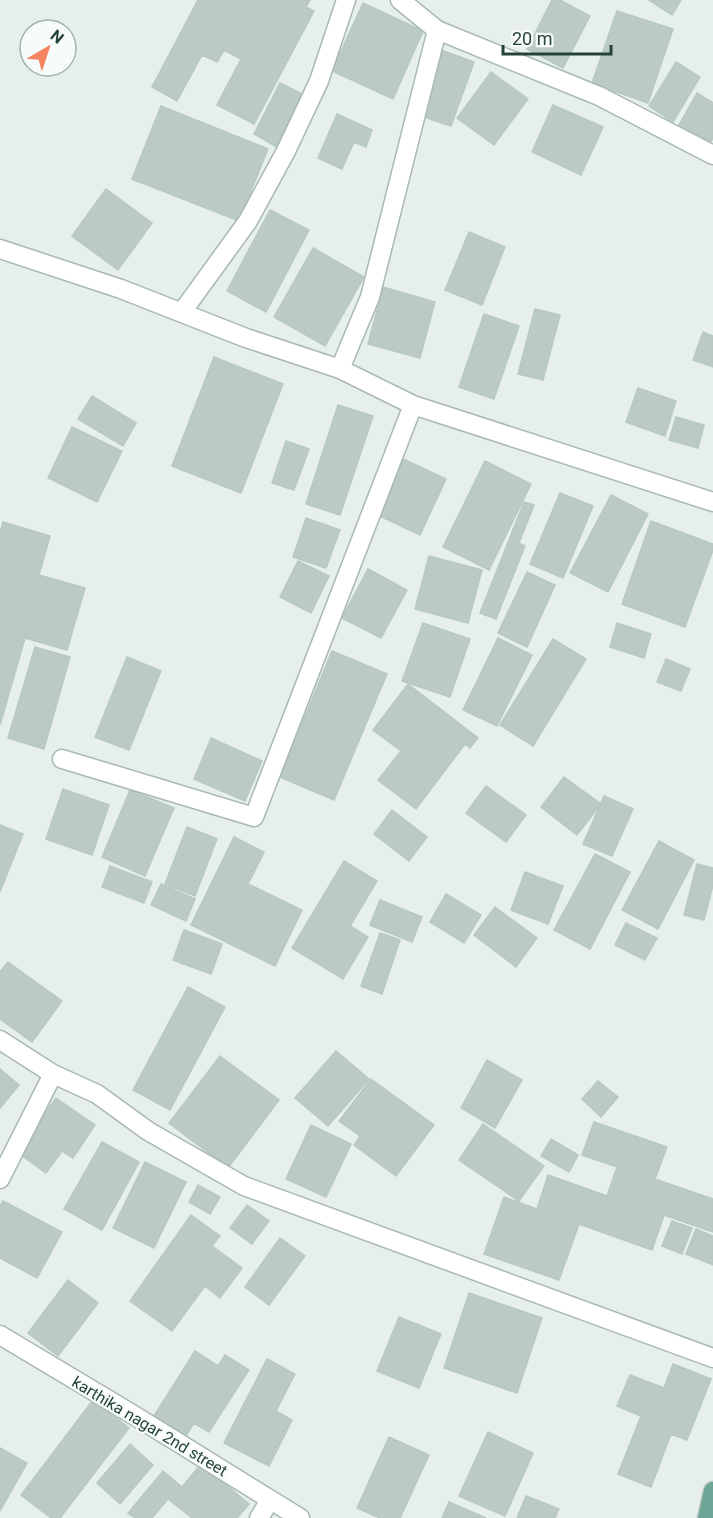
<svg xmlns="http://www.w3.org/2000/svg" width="713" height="1518" font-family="Roboto,sans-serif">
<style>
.building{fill:#bbcac4;stroke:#b8c9c2;stroke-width:1.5}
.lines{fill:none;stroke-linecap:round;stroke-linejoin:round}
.minor-casing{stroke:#a8b8b2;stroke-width:21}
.major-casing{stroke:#c2cac8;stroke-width:21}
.minor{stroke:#fff;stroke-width:18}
.major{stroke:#6aa596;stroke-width:18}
.labels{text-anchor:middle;stroke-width:4.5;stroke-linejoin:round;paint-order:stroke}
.street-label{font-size:16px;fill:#24423a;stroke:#f7fbf9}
</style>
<rect width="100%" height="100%" fill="#e6efeb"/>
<!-- building -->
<path class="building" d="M198,0H310L306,7L314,11L254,124L217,105L241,59L224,50L217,62L202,55L177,101L152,87Z
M552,0H560L590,16L563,68L527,49Z
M649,0H681L672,15Z
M363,3L423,31L393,99L332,71Z
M617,11L673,29L648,103L592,83Z
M441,50L474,62L451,126L418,115Z
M676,62L700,77L673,122L649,106Z
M491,72L528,99L494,145L457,118Z
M280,83L310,98L282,150L254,134Z
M697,93L713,103V138L710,143L679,125Z
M553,105L603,127L581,175L532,152Z
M161,106L268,149L239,221L132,179Z
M337,114L372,130L366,147L354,142L342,169L318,158Z
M106,189L152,223L118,270L72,236Z
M270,210L309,230L266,312L227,291Z
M469,232L505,247L482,305L445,290Z
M313,248L364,277L325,346L274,317Z
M383,287L435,302L420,358L368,344Z
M535,309L560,315L543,380L518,374Z
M484,314L519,326L494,399L459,387Z
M703,332L713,336V367L693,360Z
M214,357L283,384L241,493L172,466Z
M638,388L676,401L665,436L626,422Z
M92,396L136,423L123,446L78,419Z
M338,405L373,416L340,515L306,504Z
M676,417L704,425L698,448L669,440Z
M72,427L122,451L97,502L48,478Z
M286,441L309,449L294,490L272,483Z
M399,457L446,479L420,535L373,513Z
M485,461L531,484L489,570L443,547Z
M560,493L593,506L563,578L530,564Z
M611,495L648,514L608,592L570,573Z
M524,502L534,505L519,543L525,546L496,619L480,613Z
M306,518L340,530L326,568L293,557Z
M651,521L713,544V550L685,627L622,604Z
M3,522L50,536L39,575L85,588L67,650L25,638L0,725V533Z
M429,556L482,570L468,623L415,609Z
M298,561L329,576L311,613L280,597Z
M368,569L407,590L381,638L342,618Z
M527,572L555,585L527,647L498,633Z
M423,623L470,639L450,697L402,681Z
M617,623L651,634L644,658L610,647Z
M498,638L532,655L497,726L463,710Z
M553,639L586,659L533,746L500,725Z
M35,647L70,657L44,749L8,738Z
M332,651L387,674L334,800L280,777Z
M127,657L161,671L129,750L95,737Z
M666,659L690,669L681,691L657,682Z
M408,684L478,738L470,748L465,744L416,809L378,780L401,751L373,730Z
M211,738L262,761L245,801L194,779Z
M564,777L601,804L577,835L541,807Z
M486,786L526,815L506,842L466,813Z
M63,789L109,805L92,855L46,839Z
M130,790L174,808L145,876L102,857Z
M604,796L633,809L612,856L583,844Z
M392,810L427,837L409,861L374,834Z
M0,825L23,834L0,892Z
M187,827L217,839L195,896L165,884Z
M234,837L264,852L248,884L302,910L275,966L191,925Z
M659,841L694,860L658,929L622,910Z
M595,854L630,872L590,949L554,930Z
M344,861L377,881L350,926L368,937L343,979L292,948Z
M697,864L713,868V885L704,920L684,915Z
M110,866L152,882L144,903L102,887Z
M525,872L563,886L548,924L511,910Z
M161,884L195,899L186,921L151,905Z
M446,894L481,915L464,943L430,922Z
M380,900L422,917L412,942L370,925Z
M495,907L537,938L516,967L474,935Z
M626,923L657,938L645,960L615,945Z
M184,930L222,944L211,974L173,960Z
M380,933L400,940L382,994L361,986Z
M8,962L62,1001L32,1042L0,1019V972Z
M188,987L225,1007L170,1110L133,1090Z
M336,1051L369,1079L328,1126L295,1098Z
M220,1056L279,1100L228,1168L169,1123Z
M487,1060L522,1080L495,1128L461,1108Z
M0,1069L19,1085L0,1108Z
M371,1079L434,1125L396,1176L354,1145L360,1136L339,1121Z
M598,1081L618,1097L601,1117L582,1099Z
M56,1098L95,1125L73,1158L62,1151L46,1173L17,1152Z
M594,1122L667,1147L655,1179L713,1199V1232L664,1215L652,1250L579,1224L559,1280L484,1254L504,1197L537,1209L548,1175L607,1196L617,1167L582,1155Z
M483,1124L544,1166L519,1201L459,1160Z
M311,1125L351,1144L326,1197L286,1179Z
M551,1139L578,1155L569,1172L541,1156Z
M102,1142L139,1162L102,1230L64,1209Z
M145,1162L186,1182L154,1248L113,1228Z
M198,1185L220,1197L210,1214L189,1202Z
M3,1201L62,1232L37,1278L0,1258V1206Z
M247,1205L269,1221L252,1244L230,1228Z
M191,1215L220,1236L212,1246L242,1268L220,1298L205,1286L172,1331L130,1301Z
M672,1221L692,1228L682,1254L662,1246Z
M696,1229L713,1236V1265L686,1254Z
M280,1238L305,1256L269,1305L245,1287Z
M68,1280L98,1303L58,1356L28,1333Z
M469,1293L542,1318L517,1393L444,1368Z
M399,1317L441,1334L419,1388L377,1371Z
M195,1351L218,1366L225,1355L249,1370L209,1432L194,1423L184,1439L152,1419Z
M267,1359L295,1374L276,1411L292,1420L269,1466L224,1443Z
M673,1364L711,1379L687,1440L671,1434L651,1487L618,1474L641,1416L617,1406L630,1375L664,1388Z
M93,1400L129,1428L60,1518H51L21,1495Z
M488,1432L533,1453L505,1516L459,1496Z
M389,1437L429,1455L400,1518H380L357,1508Z
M130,1444L153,1465L120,1504L97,1483Z
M0,1448L27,1463L0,1511Z
M201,1464L249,1504L237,1518H192L168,1499L152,1518H135L128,1513L163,1471L182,1487Z
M526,1496L559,1509L555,1518H517Z
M449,1502L486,1518H442Z"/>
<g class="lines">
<defs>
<path id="minor" d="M400,0L437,30
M0,249L121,289L246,338L340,369L413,405L713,502
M182,312L248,221L286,151L319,81L346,0
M340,369L370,297L437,30L599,96L713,155
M62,759L254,817L413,405
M0,1040L53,1074
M0,1179L53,1074L97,1094L148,1131L244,1186L713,1358
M0,1335L132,1414L300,1518
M259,1518L270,1500"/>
<path id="major" d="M707,1518L713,1491"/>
</defs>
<!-- minor casing -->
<use href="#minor" class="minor-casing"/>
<!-- major casing -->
<use href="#major" class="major-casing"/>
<!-- minor -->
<use href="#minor" class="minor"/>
<!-- major -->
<use href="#major" class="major"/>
</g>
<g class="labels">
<!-- street labels -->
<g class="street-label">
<text transform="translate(150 1426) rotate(31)" y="6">karthika nagar 2nd street</text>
</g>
</g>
<!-- north arrow -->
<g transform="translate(48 48) rotate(39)"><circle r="28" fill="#f7fbf9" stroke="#a3b1ad" stroke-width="1.5"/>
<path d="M0-4.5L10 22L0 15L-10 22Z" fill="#f4845f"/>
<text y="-9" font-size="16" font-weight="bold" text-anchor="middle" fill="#24423a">N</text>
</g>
<!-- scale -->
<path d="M503 45v9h108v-9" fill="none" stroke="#24423a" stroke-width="3"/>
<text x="512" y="45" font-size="18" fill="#24423a" stroke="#f7fbf9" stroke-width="4.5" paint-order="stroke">20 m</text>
</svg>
